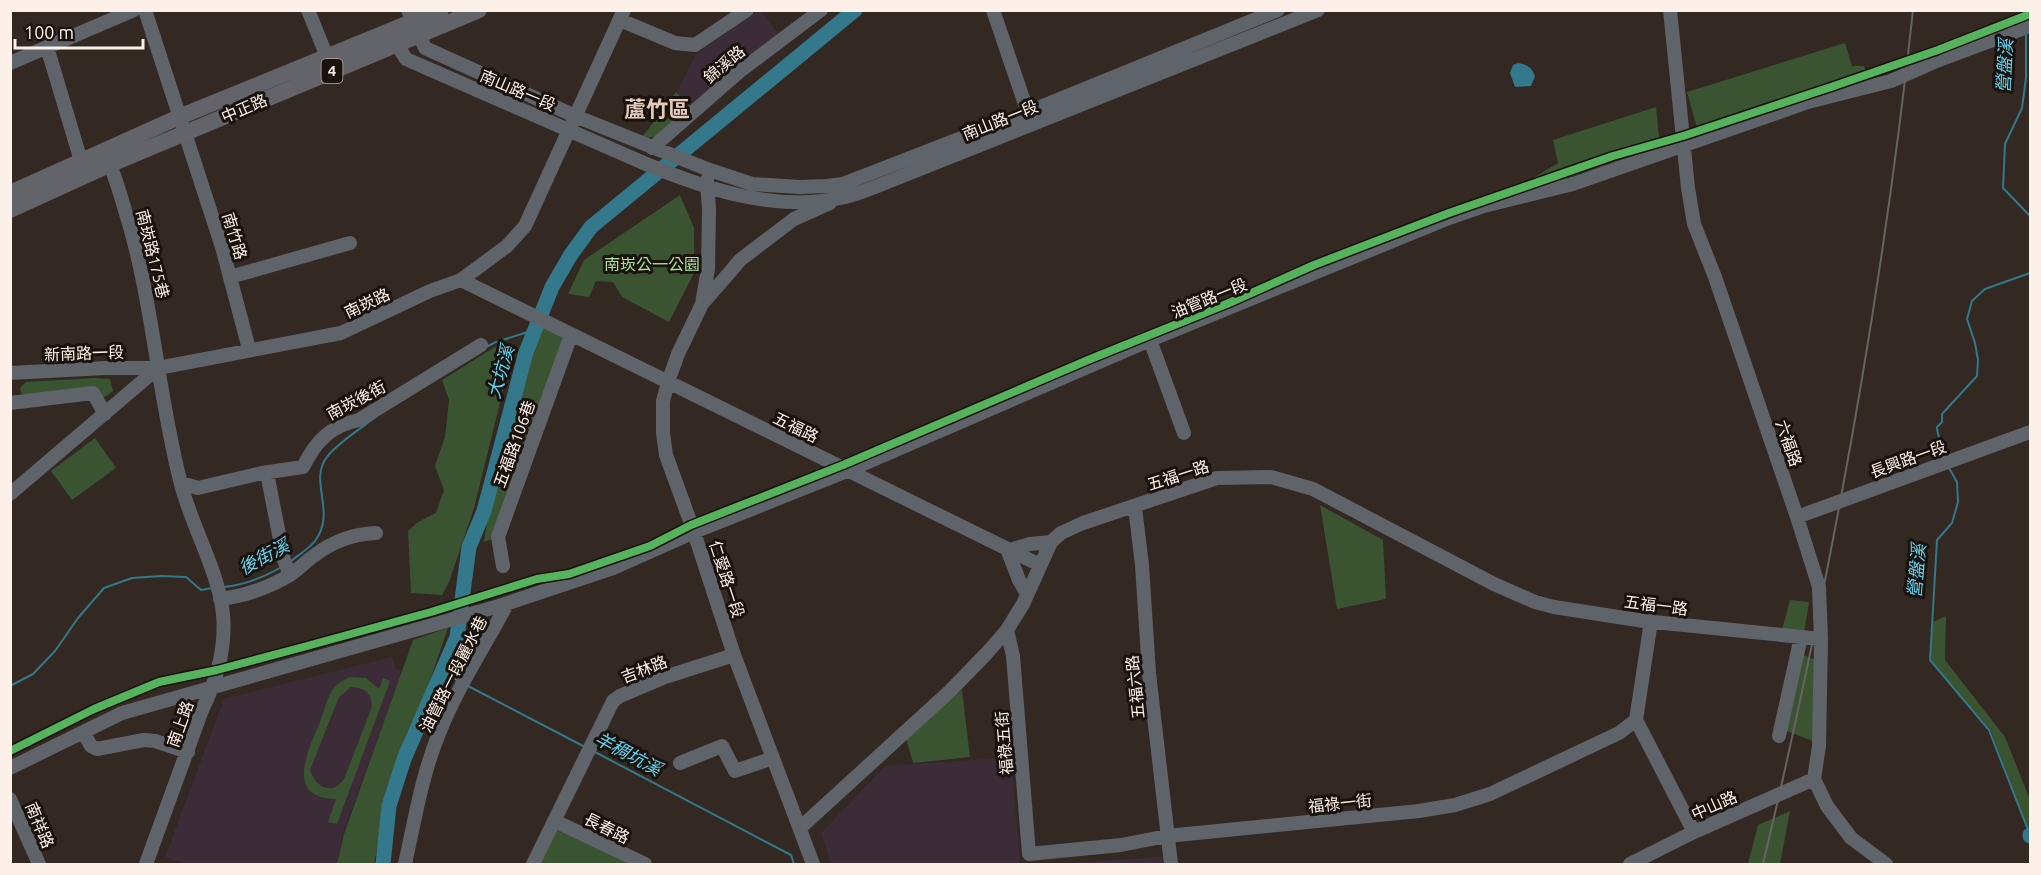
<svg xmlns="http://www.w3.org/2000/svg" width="2041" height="875" font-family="Ubuntu,'Noto Sans TC',sans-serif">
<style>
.education{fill:#3b2c37}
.green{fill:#3a5432;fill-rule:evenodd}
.water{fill:#33788b}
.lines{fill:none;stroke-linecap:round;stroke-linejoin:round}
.stream{stroke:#33788b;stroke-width:2}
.river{stroke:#33788b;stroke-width:15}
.minor{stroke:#5f646a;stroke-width:14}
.major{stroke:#626469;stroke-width:16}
.rail{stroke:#646464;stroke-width:2}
.cycleway-casing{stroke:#1a120d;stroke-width:11}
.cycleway{stroke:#56b35d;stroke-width:8}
.labels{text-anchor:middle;stroke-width:6;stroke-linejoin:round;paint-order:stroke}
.shield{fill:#1a120d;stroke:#b9ada7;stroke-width:1.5}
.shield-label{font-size:15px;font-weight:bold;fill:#fdf0e9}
.street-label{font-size:16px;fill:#fdf0e9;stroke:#1a120d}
.park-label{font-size:16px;fill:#a8e19b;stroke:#1a120d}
.water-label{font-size:18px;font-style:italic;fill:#62d3f2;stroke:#1a120d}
.district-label{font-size:22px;font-weight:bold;fill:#e4cbbd;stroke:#1a120d}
</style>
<rect width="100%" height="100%" fill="#332822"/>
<!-- education -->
<path class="education" d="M758,11H761L780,36L691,106L677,92L696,54Z
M392,657L396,669L402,672L343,833L337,864H186L165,857L224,699Z
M999,758L1001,780L1013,778L1020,864H831L821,833L885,766Z
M1170,856L1171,864H1056Z"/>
<!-- green -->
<path class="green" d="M1845,43L1852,66H1864L1869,80L1737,122L1729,117L1697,128L1687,92Z
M676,92L690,106L657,136L647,138L643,136Z
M1656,107L1660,146L1544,186L1533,178L1558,163L1553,140Z
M680,195L694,228V273L669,322L622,297L613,282L596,281L589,297L568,294L584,260Z
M539,319L571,335L498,537L484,542L498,457L528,366L529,347Z
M498,345L513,350L474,508L449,582L442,595L411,593L408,531L418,522L436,513L444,490L435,466L445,437L449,400L442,380Z
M95,378L110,379L113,391L102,399L29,397L21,393L20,388L26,382Z
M95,438L116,468L72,500L51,471Z
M1320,505L1383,540L1386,599L1337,609Z
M1790,600L1809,602L1804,634L1782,630Z
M1946,616L1945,660L2005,737L2030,800V834L1990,729L1930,659L1933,622Z
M448,628L385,809L374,864H337L344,834L413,640Z
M1801,654L1818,661L1813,741L1784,730Z
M349,677L366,678L379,689L383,678L390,681L337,824L328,822L336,799C284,798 308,751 320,722C324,712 327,696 334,688C337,683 345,680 349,677ZM351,687C365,688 372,693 372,707L344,779C332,796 316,788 310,770L339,697Z
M962,690L970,757L913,763L906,738Z
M1790,811L1780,864H1748L1758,825Z
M557,825L638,864H538Z"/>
<!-- water -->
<path class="water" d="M1518,63C1528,65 1531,67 1535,76L1531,86L1515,87L1510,73L1513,65Z"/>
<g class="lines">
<!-- stream -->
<path class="stream" d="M2026,22L2027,10
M2026,34V78L2022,108L2005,144L2003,188L2030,216
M486,347L496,342L534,330
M1946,457C1944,446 1937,438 1937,427L1942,422V414L1977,376L1978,360L1975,343L1967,319L1972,301L1985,289L2030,273
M1949,468L1957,482L1958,502L1952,523L1937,540L1930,660L1989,730L2030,835
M290,562C298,555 309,549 315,541C337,512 308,481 327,457C337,443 363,427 377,416
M224,587C245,585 262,578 280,568
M443,673L457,680
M10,686L33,674L55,651L78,618L104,588L132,578L161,576L186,577L201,590L212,588
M468,686L585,747
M593,751L791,855L794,864"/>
<!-- river -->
<path class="river" d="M2030,835V836
M383,864L389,806L404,759L457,637L469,547L484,511L526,352L552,287L570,256L591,227L855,10"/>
<!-- minor -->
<path class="minor" d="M145,10L222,247L249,349
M308,10L327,57
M408,10L425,48L575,116L707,169L752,184L800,187L826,186L843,184L1028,112L1278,10
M993,10L1030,119
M1670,10L1688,188L1694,224L1715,277L1797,517L1819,587L1821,639L1819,746L1814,779L1827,806L1851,838L1886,864
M620,20L675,43L695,45L747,10
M392,36L406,59L646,164C709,190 777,213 845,197C859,194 872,188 885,183L1318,10
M47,47L84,171
M10,63L134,10
M652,148L740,71L821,10
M106,156C114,172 119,190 124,207C153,297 157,392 181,484C191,525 219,572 223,614C226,647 217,680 202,710L146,864
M230,277L350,243
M461,280L1040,565
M702,304L708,269L709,210L707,180
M1150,340L1184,433
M10,373L105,368H158
M10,403L93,393L105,414
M267,473L284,560L290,575
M181,483L198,488L262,473L303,467C316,441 330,426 359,420L481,345
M10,494L158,368L341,333L430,291L461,280L507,246L525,226L624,10
M1135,507L1142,565L1149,673L1171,864
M1797,517L2030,432
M1007,549L1019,580L1027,594
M1009,550L1030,544L1051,542
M503,566L498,537L571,335
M220,599C245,596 268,588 290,575C299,569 306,561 315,555C332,542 354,534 376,533
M1007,630L1013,656L1029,854L1121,845L1167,836L1419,811L1455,805L1490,794L1619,733L1636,720L1651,621
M1636,720L1694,832
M83,732L91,746L97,749L144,740L155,741L188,752
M1779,736L1801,637
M680,763L722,746L735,771L773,758
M10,768L122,713L499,606L613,568L694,532L847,471L1150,340L1444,220L1484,206L1573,184L1808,102L1891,81L1934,62L2030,26
M10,799L39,864
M555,821L645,864
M800,828L950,691L986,654L1007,630L1023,604L1051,542L1061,533L1083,523L1217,478L1271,477L1313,489L1494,584L1535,602L1554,607L1644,621L1821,639
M405,864C415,819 422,774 440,731C458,686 485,646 507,604
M533,864L613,701L620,696L665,677L734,655
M813,864L734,655L694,532L666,455L663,433V401L668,382L678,354L702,304L730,272L740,260L794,219L830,203
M1630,864L1694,832L1814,779"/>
<!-- major -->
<path class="major" d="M10,193L179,117L441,10
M10,210L111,164L479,10"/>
<!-- rail -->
<path class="rail" d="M1763,864C1830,583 1882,298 1913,10"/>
<defs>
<path id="cycleway" d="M10,751L94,709L159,682L217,670L307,646L431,612L537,579L569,574L650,546L691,525L843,465L1088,360L1229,303L1314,265L1449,213L1613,156L1683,136L1834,86L1938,50L2030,14"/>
</defs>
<!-- cycleway casing -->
<use href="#cycleway" class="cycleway-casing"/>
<!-- cycleway -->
<use href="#cycleway" class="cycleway"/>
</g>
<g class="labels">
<!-- shield labels -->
<rect class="shield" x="321.5" y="59" width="21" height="24" rx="4.5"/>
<g class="shield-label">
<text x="332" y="76">4</text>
</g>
<!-- street labels -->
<g class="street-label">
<text transform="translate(724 64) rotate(-40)" y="6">錦溪路</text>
<text transform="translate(518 90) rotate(23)" y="6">南山路一段</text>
<text transform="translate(244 108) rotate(-23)" y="6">中正路</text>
<text transform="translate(1000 120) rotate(-22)" y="6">南山路一段</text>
<text transform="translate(235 236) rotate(73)" y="6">南竹路</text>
<text transform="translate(153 254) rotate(76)" y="6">南崁路175巷</text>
<text transform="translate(1209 298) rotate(-22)" y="6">油管路一段</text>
<text transform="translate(367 303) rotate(-25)" y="6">南崁路</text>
<text transform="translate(84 353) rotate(-2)" y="6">新南路一段</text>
<text transform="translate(356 400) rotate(-28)" y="6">南崁後街</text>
<text transform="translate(796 427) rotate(26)" y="6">五福路</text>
<text transform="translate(1789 443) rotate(71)" y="6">六福路</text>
<text transform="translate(514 444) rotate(-70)" y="6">五福路106巷</text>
<text transform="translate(1908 459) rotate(-20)" y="6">長興路一段</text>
<text transform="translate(1178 475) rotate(-18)" y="6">五福一路</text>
<text transform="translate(727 579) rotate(72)" y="6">仁愛路一段</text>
<text transform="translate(1656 605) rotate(7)" y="6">五福一路</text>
<text transform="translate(644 669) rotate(-21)" y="6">吉林路</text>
<text transform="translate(453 674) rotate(-63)" y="6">油管路一段麗水巷</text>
<text transform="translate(1135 687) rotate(-96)" y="6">五福六路</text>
<text transform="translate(180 724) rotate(-70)" y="6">南上路</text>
<text transform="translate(1004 743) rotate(-95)" y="6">福祿五街</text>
<text transform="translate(1340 803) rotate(-6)" y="6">福祿一街</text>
<text transform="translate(1714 805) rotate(-24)" y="6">中山路</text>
<text transform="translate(40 825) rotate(67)" y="6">南祥路</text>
<text transform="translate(607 828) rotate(26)" y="6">長春路</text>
</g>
<!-- park labels -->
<g class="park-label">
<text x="652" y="270">南崁公一公園</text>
</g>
<!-- water labels -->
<g class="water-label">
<text transform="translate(2005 66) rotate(-87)" y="6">營盤溪</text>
<text transform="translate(501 372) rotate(-74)" y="6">大坑溪</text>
<text transform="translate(264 557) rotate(-28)" y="6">後街溪</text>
<text transform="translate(1917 571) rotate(-85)" y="6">營盤溪</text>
<text transform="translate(628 754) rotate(28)" y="6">羊稠坑溪</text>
</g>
<!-- district labels -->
<g class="district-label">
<text x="657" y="117">蘆竹區</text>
</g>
</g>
<!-- border -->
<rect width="2041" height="875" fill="none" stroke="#fdf0e9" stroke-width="24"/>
<!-- scale -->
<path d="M15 39v9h128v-9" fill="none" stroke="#fdf0e9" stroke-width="3"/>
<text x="24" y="39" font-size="18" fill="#fdf0e9" stroke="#1a120d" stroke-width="4.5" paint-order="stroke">100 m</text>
</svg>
